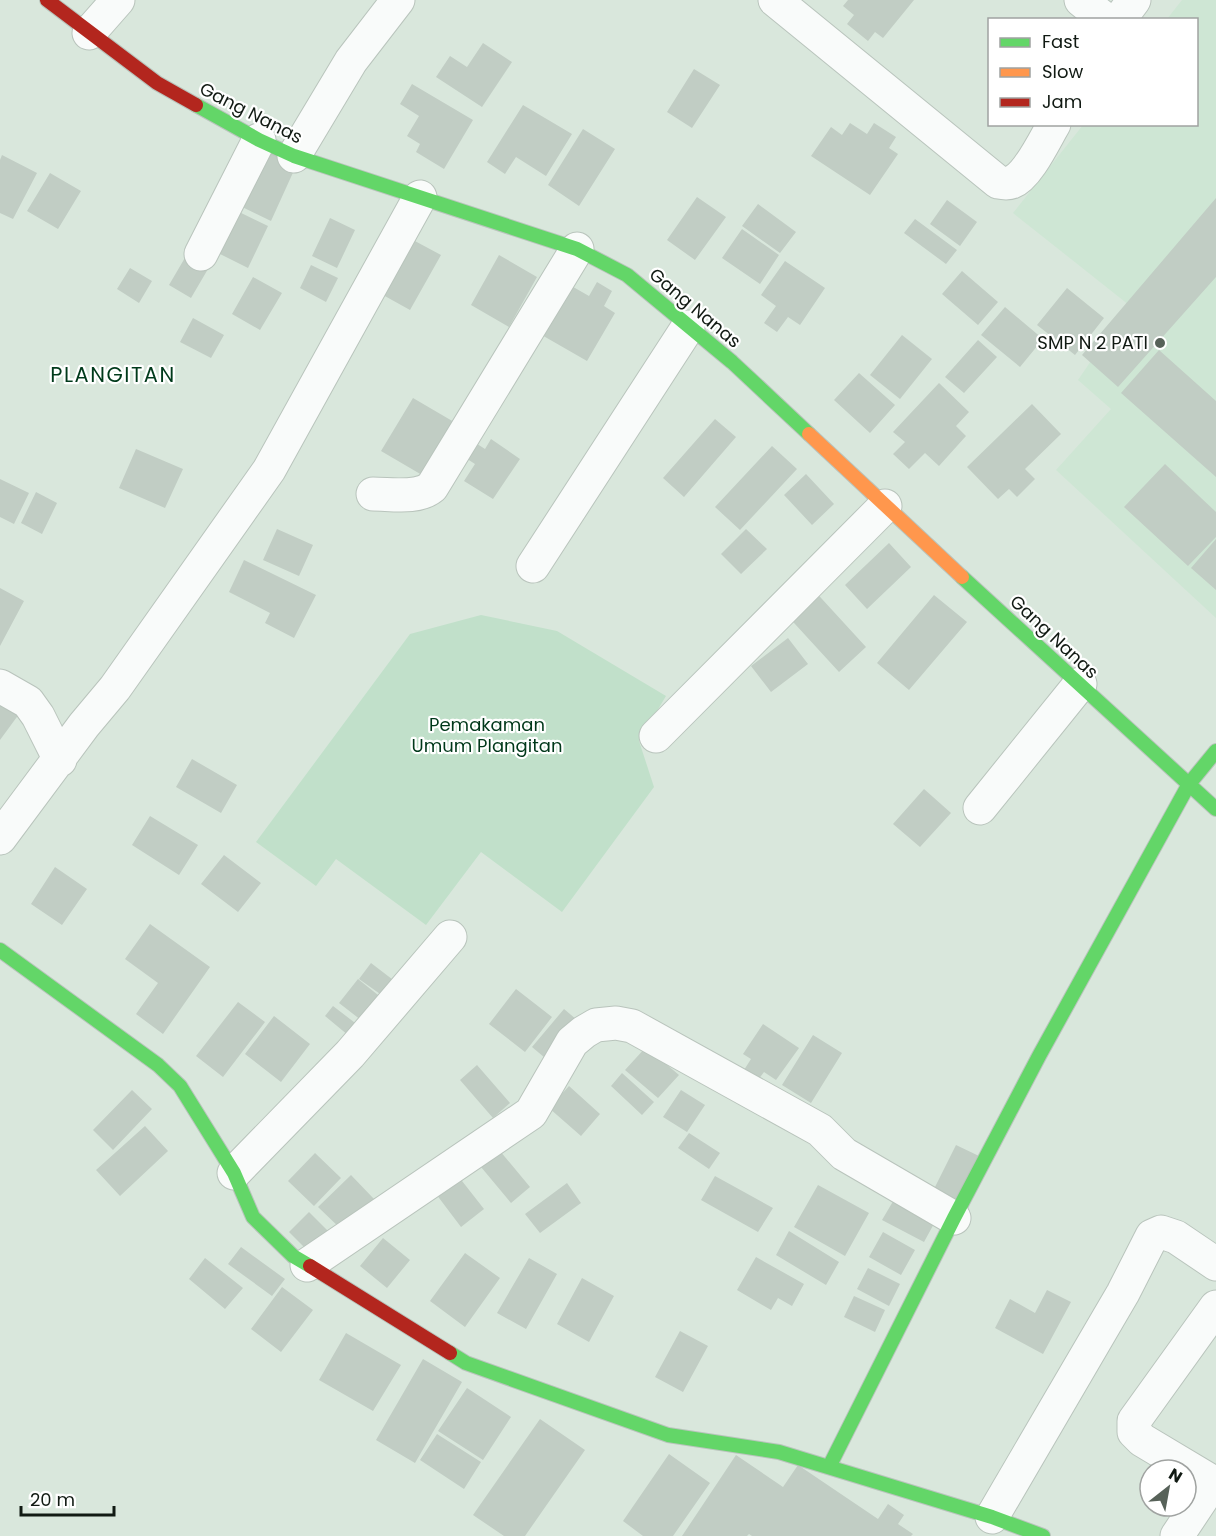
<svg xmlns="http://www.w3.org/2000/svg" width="1216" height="1536" font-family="Poppins,sans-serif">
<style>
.built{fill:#cee6d4}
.green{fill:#c1e0ca}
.building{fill:#c1cdc4}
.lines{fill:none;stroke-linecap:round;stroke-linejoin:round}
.street-casing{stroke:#b9c4bc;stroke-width:35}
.fast-casing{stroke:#b9c4bc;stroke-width:16}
.slow-casing{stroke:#b9c4bc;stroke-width:16}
.jam-casing{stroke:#b9c4bc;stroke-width:16}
.street{stroke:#f9fbfa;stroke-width:33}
.fast{stroke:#63d668;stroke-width:14}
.slow{stroke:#ff974d;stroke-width:14}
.jam{stroke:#b3261e;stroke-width:14}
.poi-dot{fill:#576259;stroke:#fff;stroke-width:2}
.labels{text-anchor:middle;stroke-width:4.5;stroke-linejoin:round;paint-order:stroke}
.street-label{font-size:18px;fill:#111a13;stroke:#fff}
.poi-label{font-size:18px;fill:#111a13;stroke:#fff;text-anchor:end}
.park-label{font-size:18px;fill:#00381a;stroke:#fff}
.quarter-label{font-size:21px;letter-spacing:1.5px;fill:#003a1b;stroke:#fff}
</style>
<rect width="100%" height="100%" fill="#d9e7dc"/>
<!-- built -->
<path class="built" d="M1182,0H1216V618L1056,470L1111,409L1078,380L1129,305L1013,213L1083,125L1196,124V20L1167,19Z"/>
<!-- green -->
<path class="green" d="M481,615L557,631L666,696L639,741L654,787L562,912L481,852L426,925L336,859L316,886L256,842L410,634Z"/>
<!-- building -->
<path class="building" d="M848,0H914L883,38L875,32L868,41L847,24L854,15L843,6Z
M483,43L512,62L482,107L436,77L450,56L467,67Z
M694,69L720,85L692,128L667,112Z
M412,84L473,120L444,169L416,152L420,144L407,136L419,116L400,104Z
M523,105L572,134L546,176L516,157L505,174L487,162Z
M850,123L867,134L874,123L896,137L889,148L898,154L870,195L811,156L831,127L842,135Z
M583,129L615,149L579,206L548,185Z
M262,149L296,166L271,221L236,204Z
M2,155L37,173L13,219L0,213V160Z
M50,173L81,191L58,229L27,211Z
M697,197L726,217L695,260L667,240Z
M1216,198V277L1118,387L1082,355Z
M947,200L977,222L960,246L930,224Z
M758,204L796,232L780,253L742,226Z
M233,209L268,226L248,268L212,250Z
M330,218L355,230L337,268L312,256Z
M915,219L957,250L946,264L904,233Z
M742,229L779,255L760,284L722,258Z
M413,240L441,255L410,310L383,295Z
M499,255L537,277L509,327L471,305Z
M186,256L208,269L191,298L169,285Z
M785,261L825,288L800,325L788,317L777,332L764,323L776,306L761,295Z
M311,265L338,278L326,302L300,288Z
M130,268L152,281L139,303L117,289Z
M962,271L998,302L978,325L942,294Z
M253,277L282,293L260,330L232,314Z
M597,282L612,291L604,306L615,313L587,361L540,334L568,284L589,296Z
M1067,288L1104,318L1075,355L1037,325Z
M1005,307L1043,339L1020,367L981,335Z
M193,318L224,335L211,358L180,342Z
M902,335L932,359L900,399L870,375Z
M978,340L997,357L964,393L945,377Z
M1159,350L1216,401V477L1121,393Z
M859,373L895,405L870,433L834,400Z
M939,383L969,412L956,426L966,436L939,466L925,453L909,469L893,454L905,442L893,432Z
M413,398L454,422L422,475L381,451Z
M1032,404L1061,434L1025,469L1035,479L1017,497L1009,489L998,499L967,467Z
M715,419L736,437L684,497L663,478Z
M491,439L520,459L493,499L464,481L475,464L461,455L471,440L485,449Z
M772,446L797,469L740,530L715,507Z
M136,449L183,469L165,508L119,488Z
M1165,464L1216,512V537L1188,566L1124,507Z
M806,474L834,504L812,525L784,495Z
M0,479L29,493L14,524L0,517Z
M36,492L57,503L42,534L21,523Z
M277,529L313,545L299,576L263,560Z
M746,529L767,549L741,574L721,554Z
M1216,539V590L1191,568Z
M889,543L911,567L867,609L845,585Z
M244,560L316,595L294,638L265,623L270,613L229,592Z
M811,587L866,647L839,672L784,612Z
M0,588L24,601L0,646Z
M934,595L967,622L909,690L877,663Z
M788,638L808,664L771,692L751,666Z
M0,694L22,710L0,740Z
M192,759L237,785L221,813L176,787Z
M924,789L951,813L920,847L893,824Z
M150,816L198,845L179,875L132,845Z
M224,855L261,883L238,912L201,884Z
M55,867L87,889L62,925L31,904Z
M150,924L210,967L163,1034L136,1014L158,983L125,959Z
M371,963L401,986L390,1001L359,979Z
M358,979L388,1003L370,1027L339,1003Z
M516,989L552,1017L525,1052L489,1024Z
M238,1002L265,1022L223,1077L196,1056Z
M333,1006L363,1029L354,1040L325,1016Z
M564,1009L583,1025L551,1063L532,1047Z
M274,1016L310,1044L281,1082L245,1054Z
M763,1024L799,1048L776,1080L764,1072L758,1080L744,1070L751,1059L743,1054Z
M813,1035L842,1053L811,1103L782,1085Z
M646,1047L679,1075L658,1098L625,1070Z
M477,1065L510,1103L493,1118L460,1080Z
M622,1073L654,1102L642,1115L611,1086Z
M569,1086L600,1114L581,1136L549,1108Z
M132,1090L152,1109L113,1150L93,1130Z
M681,1090L705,1105L687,1132L663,1117Z
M145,1126L168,1151L120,1196L96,1170Z
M689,1133L720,1153L709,1169L678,1148Z
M956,1145L979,1156L951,1213L928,1201Z
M500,1151L530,1187L511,1203L481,1167Z
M315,1153L341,1178L314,1206L288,1181Z
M455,1172L484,1209L461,1227L433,1190Z
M351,1175L374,1199L342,1230L318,1207Z
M715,1176L773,1208L758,1232L701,1200Z
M567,1183L581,1203L540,1233L525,1214Z
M818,1185L869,1213L845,1256L794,1227Z
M895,1198L936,1220L924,1242L882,1220Z
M309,1212L331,1234L311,1254L289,1232Z
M789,1231L839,1262L826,1285L776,1255Z
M883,1232L915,1250L901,1275L869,1257Z
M383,1238L410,1260L387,1288L360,1266Z
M241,1247L285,1279L272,1296L228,1264Z
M465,1253L500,1278L465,1327L430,1301Z
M756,1257L804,1284L792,1306L778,1298L771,1310L737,1290Z
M205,1258L243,1288L225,1309L189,1279Z
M529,1258L557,1274L526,1329L497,1313Z
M868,1268L900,1284L889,1306L857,1289Z
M582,1278L614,1296L589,1342L557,1324Z
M282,1287L313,1310L281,1352L251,1329Z
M1047,1290L1071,1302L1043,1354L995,1328L1010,1299L1035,1313Z
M854,1296L885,1310L875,1332L844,1317Z
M680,1331L708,1346L683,1392L655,1377Z
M346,1333L401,1365L373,1411L319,1380Z
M423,1359L462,1382L415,1463L376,1440Z
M467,1388L511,1417L483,1460L438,1431Z
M540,1419L585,1450L525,1536H504L473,1515Z
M437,1434L481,1462L464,1489L420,1460Z
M669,1454L710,1483L673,1536H643L623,1521Z
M736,1455L783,1487L798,1465L878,1519L888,1504L904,1515L898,1524L913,1534L911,1536H752L749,1534L747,1536H682Z"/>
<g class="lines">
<defs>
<path id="street" d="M775,0L998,182C1003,183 1007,184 1012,182C1028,176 1045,139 1054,124
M1081,0L1106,20
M1119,20L1134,0
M89,33L118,0
M294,156L351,61L398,0
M201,254L259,140
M373,494C391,494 418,499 432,487L577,249
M533,566L688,327
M0,686L28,702L38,716L60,760
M656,736L885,506
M980,808L1080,684
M0,838L84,725L115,688L269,470L420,197
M234,1173L350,1054L450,937
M307,1265L531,1113L572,1042L584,1032L596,1025L616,1023L632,1026L820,1130L844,1154L954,1218
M992,1517L1123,1293L1152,1236L1161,1232L1176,1237L1216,1264
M1177,1536L1211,1485L1209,1480L1142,1440L1134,1432V1421L1216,1307"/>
<path id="fast" d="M196,105L259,140L294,156L577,249L627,275L732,362L809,434
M962,577L1216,809
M0,950L158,1065L180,1086L234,1173L253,1217L293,1256L310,1266
M450,1353L466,1363L668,1435L779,1452L992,1517L1043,1536
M829,1467L954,1218L1039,1056L1189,784L1216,751"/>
<path id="slow" d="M809,434L962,577"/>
<path id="jam" d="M47,0L157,83L196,105
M310,1266L450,1353"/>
</defs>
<!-- street casing -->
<use href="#street" class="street-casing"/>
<!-- fast casing -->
<use href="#fast" class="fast-casing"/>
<!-- slow casing -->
<use href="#slow" class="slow-casing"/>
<!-- jam casing -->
<use href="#jam" class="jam-casing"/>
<!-- street -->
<use href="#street" class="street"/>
<!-- fast -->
<use href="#fast" class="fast"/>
<!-- slow -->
<use href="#slow" class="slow"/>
<!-- jam -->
<use href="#jam" class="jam"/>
</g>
<!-- markers -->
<circle class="poi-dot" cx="1160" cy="343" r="6"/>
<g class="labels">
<!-- street labels -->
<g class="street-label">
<text transform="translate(251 113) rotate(27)" y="6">Gang Nanas</text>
<text transform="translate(695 308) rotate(40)" y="6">Gang Nanas</text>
<text transform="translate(1054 637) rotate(43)" y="6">Gang Nanas</text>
</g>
<!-- poi labels -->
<g class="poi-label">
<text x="1148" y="349">SMP N 2 PATI</text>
</g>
<!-- park labels -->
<g class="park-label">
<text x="487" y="731">Pemakaman<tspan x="487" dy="21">Umum Plangitan</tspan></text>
</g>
<!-- quarter labels -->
<g class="quarter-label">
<text x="113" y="382">PLANGITAN</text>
</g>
</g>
<!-- legend -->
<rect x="988" y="18" width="210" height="108" fill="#ffffff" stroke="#a0a3a1" stroke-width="1.5"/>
<rect x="1000" y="38" width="30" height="9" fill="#63d668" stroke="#a0a3a1" stroke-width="1.5"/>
<text x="1042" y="48" font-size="18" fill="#111a13">Fast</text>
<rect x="1000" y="68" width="30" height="9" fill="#ff974d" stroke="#a0a3a1" stroke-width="1.5"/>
<text x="1042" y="78" font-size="18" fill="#111a13">Slow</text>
<rect x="1000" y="98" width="30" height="9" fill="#b3261e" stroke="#a0a3a1" stroke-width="1.5"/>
<text x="1042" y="108" font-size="18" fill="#111a13">Jam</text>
<!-- north arrow -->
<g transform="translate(1168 1488) rotate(31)"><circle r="28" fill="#ffffff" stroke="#a0a3a1" stroke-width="1.5"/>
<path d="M0-4.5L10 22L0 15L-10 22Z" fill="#576259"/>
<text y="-9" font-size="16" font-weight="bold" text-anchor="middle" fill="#111a13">N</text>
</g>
<!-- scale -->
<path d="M21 1506v9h93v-9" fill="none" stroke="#111a13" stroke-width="3"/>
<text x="30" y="1506" font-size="18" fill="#111a13" stroke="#ffffff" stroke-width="4.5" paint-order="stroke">20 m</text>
</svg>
